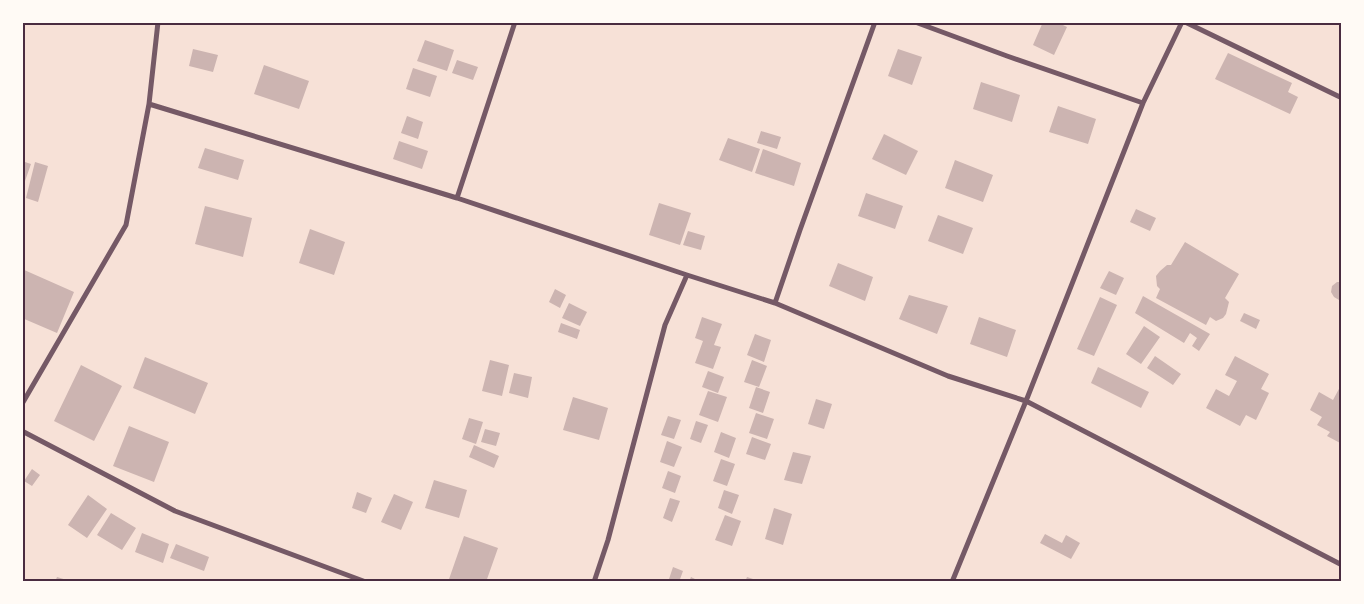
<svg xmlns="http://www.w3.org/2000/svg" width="1364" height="604" font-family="'DM Sans',sans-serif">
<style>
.building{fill:#ccb4b1}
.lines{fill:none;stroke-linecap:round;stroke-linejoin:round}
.minor{stroke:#755966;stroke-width:5}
.neatline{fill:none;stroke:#4a2c40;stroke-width:2}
</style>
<rect width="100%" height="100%" fill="#f7e1d7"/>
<!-- building -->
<path class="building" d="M1043,22H1057L1067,27L1054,55L1033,45Z
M425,40L454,50L447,71L417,61Z
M193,49L218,55L213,72L189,66Z
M898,49L922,57L912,85L888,76Z
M1228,53L1292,83L1288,92L1298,97L1290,114L1215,79Z
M457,60L478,67L473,80L452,73Z
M264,65L309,81L299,109L254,94Z
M413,68L437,76L430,97L406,89Z
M981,82L1020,95L1012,122L973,109Z
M1058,106L1096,119L1088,144L1049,132Z
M407,116L423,122L418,139L401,133Z
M761,131L781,137L777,149L757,143Z
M884,134L918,151L906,175L872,159Z
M728,138L760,149L752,172L719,160Z
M399,141L428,151L422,169L393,159Z
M205,148L244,160L238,180L198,168Z
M763,149L801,163L794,186L755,173Z
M955,160L993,175L983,202L945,188Z
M22,161L31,164L25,181L22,180Z
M35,162L48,166L38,202L26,198Z
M866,193L903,206L895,229L858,216Z
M659,203L691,213L680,245L649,235Z
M205,206L252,218L243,257L195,244Z
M1136,209L1156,218L1150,231L1130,222Z
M938,215L973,228L963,254L928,241Z
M310,229L345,242L334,275L299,263Z
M688,231L705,236L701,250L683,245Z
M1185,242L1239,274L1225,298L1229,302L1226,314L1223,318L1216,321L1210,317L1206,325L1156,298L1160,289L1157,286L1156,276L1160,271L1167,265H1171Z
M838,263L873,277L865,301L829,286Z
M22,269L74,292L57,333L22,318Z
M1109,271L1124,278L1116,295L1100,288Z
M1337,282H1342V299L1339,300L1334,297L1331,292L1332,286Z
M555,289L566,295L560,308L549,302Z
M909,295L948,306L937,334L899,319Z
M1143,296L1210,334L1199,351L1192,346L1197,338L1190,333L1184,343L1135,313Z
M1100,297L1117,305L1094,356L1077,349Z
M569,303L587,312L580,326L562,318Z
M1244,313L1260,320L1256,329L1240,321Z
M702,317L722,324L714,345L721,347L713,369L695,363L703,341L695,338Z
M979,317L1016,330L1007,357L970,344Z
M561,323L580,330L577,339L558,332Z
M1144,326L1160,337L1141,364L1126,354Z
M755,334L771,340L764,362L747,355Z
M1155,356L1181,374L1173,385L1147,368Z
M1235,356L1269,374L1261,389L1269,393L1256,420L1246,415L1240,426L1206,408L1216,389L1229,396L1237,381L1225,375Z
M145,357L208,383L195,414L133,388Z
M490,360L509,365L502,396L482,391Z
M752,360L767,366L759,387L744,382Z
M81,365L122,386L94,441L54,421Z
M1098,367L1149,392L1141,408L1091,383Z
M708,371L724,377L718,393L702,387Z
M514,373L532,377L528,398L509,393Z
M756,387L770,392L763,413L749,408Z
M1340,387H1342V444L1327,436L1330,432L1317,425L1322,417L1310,410L1319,392L1333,400Z
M708,391L727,397L718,422L699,415Z
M573,397L608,408L599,440L563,430Z
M816,399L832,404L824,429L808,424Z
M756,413L774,419L767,439L749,433Z
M668,416L681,420L674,439L661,435Z
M469,418L483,422L476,444L462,439Z
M696,421L708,425L701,443L690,439Z
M129,426L169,442L154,482L113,466Z
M485,429L500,433L496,446L481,442Z
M721,432L736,438L729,458L714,452Z
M752,437L771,444L765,460L746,454Z
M667,441L682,447L674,467L660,462Z
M474,445L499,456L494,468L469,457Z
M793,452L811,456L802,484L784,480Z
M721,459L735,464L727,486L713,481Z
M32,469L40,475L32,486L24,481Z
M668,471L681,476L675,493L662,488Z
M434,480L467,490L459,518L425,508Z
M724,490L739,495L732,514L718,508Z
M357,492L372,498L366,513L352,508Z
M394,494L413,502L401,530L381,522Z
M88,495L107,509L87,538L68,525Z
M670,498L680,501L672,522L663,518Z
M774,508L792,514L783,545L765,539Z
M111,513L136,528L122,550L97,535Z
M725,515L741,521L732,546L715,540Z
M142,533L169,544L163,563L135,552Z
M1045,534L1062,543L1066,535L1080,543L1071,559L1040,543Z
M464,536L498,548L486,582H448Z
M176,544L209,557L204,571L170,558Z
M673,567L683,571L679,582H668Z
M57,577L70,581V582H55Z
M691,577L701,582H689Z
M747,577L759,581V582H745Z"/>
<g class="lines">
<!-- minor -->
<path class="minor" d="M915,22L1007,56L1143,103
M1185,22L1342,98
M149,104L457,198L687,275L775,303L948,376L1026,401L1342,565
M457,198L515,22
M775,303L800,230L875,22
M22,404L126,225L149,104L158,22
M22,431L175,511L366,582
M594,582L608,540L665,325L687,275
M952,582L1026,401L1143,103L1182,22"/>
</g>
<!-- border -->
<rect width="1364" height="604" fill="none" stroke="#fffaf5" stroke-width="48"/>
<rect x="24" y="24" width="1316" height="556" class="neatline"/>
</svg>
